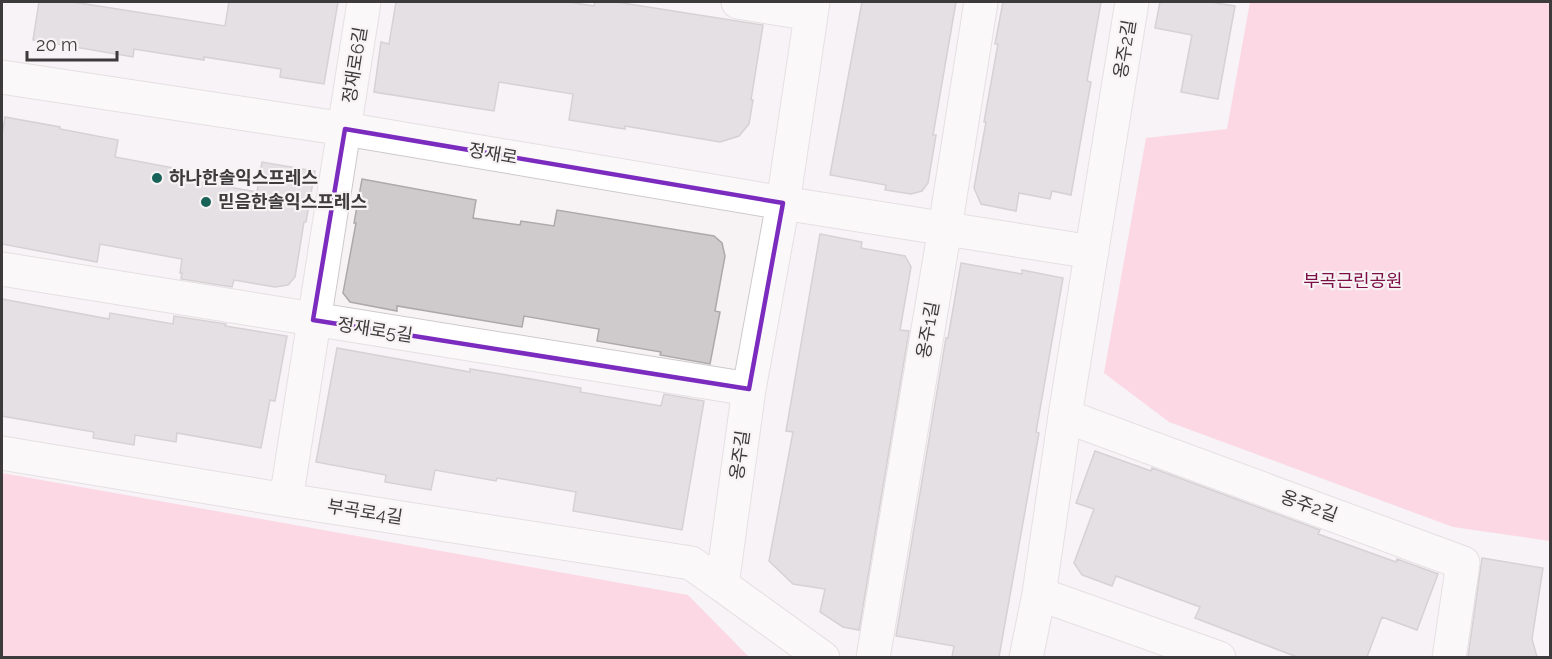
<svg xmlns="http://www.w3.org/2000/svg" width="1552" height="659" font-family="Raleway,'Noto Sans KR',sans-serif">
<style>
.green{fill:#ffb8cf}
.building{fill:#cfcbcc;stroke:#ada9aa;stroke-width:1.5}
.lines{fill:none;stroke-linecap:round;stroke-linejoin:round}
.minor-casing{stroke:#cecacb;stroke-width:35}
.minor{stroke:#fff;stroke-width:33}
.marked{fill:none;stroke:#7b2cbf;stroke-width:4.5;stroke-linejoin:round}
.poi-dot{fill:#186259;stroke:#f7f3f5;stroke-width:2}
.labels{text-anchor:middle;stroke-width:4.5;stroke-linejoin:round;paint-order:stroke}
.street-label{font-size:18px;fill:#3c3a3a;stroke:#f7f3f5}
.poi-label{font-size:18px;font-weight:bold;fill:#3c3a3a;stroke:#f7f3f5;text-anchor:start}
.park-label{font-size:18px;fill:#7b0e44;stroke:#f7f3f5}
</style>
<rect width="100%" height="100%" fill="#f7f3f5"/>
<!-- green -->
<path class="green" d="M1250,2H1550V541L1453,527L1169,422L1104,373L1146,138L1227,129Z
M2,473L688,595L749,657H2Z"/>
<!-- building -->
<path class="building" d="M39,2H73L225,26L229,2H338L324,84L280,77L281,69L204,57V60L134,49L133,57L33,40Z
M396,2H568L594,6L595,2H616L763,25L751,100H753L749,124L739,136L720,142L625,126V129L569,120L573,94L499,82L494,111L374,92L381,42L389,44Z
M862,2H956L933,135H936L928,183L922,191L911,194L885,190L886,185L830,175Z
M1003,2H1101L1087,81L1091,82L1071,195L1052,191L1050,199L1019,193L1016,211L981,204L974,188L986,122H984L998,44H995Z
M1160,2H1210L1235,6L1218,99L1181,92L1192,35L1155,28Z
M5,117L60,127V129L118,140L115,157L179,169L177,178L257,192L262,162L315,171L306,222H304L295,277L288,285L275,287L234,280L232,287L181,279L182,273H180L182,259L100,244L97,262L2,244V136Z
M362,179L476,200L473,218L520,225L521,221L554,226L557,210L714,236L722,243L725,256L715,311L720,312L710,364L660,355L661,352L597,341L599,329L524,316L522,327L397,306V311L350,302L343,293L356,223H354Z
M820,234L862,242L861,248L905,256L911,267L900,330L909,331L859,630L843,627L820,612L825,589L793,584L769,561L793,432L786,431Z
M961,263L1022,274V270L1063,278L1036,432L1039,433L999,657H952L954,646L896,636L946,338H948Z
M2,299L109,319L110,313L173,324L174,316L226,324L225,326L287,336L275,401L270,400L261,448L177,433L176,442L135,435L134,445L93,438L94,432L2,416Z
M337,348L470,372V369L531,379L581,388L580,392L661,406L664,394L704,401L682,530L573,511L576,492L497,478L496,481L435,470L431,490L385,482L386,475L316,462Z
M1095,451L1151,471L1152,468L1320,530L1318,534L1396,562L1397,559L1438,574L1417,630L1382,617L1367,657H1297L1195,618L1200,607L1116,576L1112,586L1082,575L1074,563L1094,509L1076,503Z
M1482,558L1543,568L1532,639L1537,657H1468Z"/>
<g class="lines">
<defs>
<path id="minor" d="M738,2L811,14
M2,77L345,129L783,203L813,2
M2,269L749,389
M1065,416L1463,563L1449,658
M2,453L286,500L691,563L722,585
M286,500L364,2
M1039,594L1219,658
M823,658L722,585L749,389L783,203L1092,252
M873,658L945,228L981,2
M1026,658L1039,594L1065,416L1132,2"/>
</defs>
<!-- minor casing -->
<use href="#minor" class="minor-casing"/>
<!-- minor -->
<use href="#minor" class="minor"/>
</g>
<!-- marked area -->
<path d="M0 0H1552V659H0ZM345,129L783,203L749,389L313,320Z" fill="#f7f3f5" fill-opacity=".55" fill-rule="evenodd"/>
<path class="marked" d="M345,129L783,203L749,389L313,320Z"/>
<!-- markers -->
<g class="poi-dot">
<circle cx="157" cy="178" r="6"/>
<circle cx="206" cy="202" r="6"/>
</g>
<g class="labels">
<!-- street labels -->
<g class="street-label">
<text transform="translate(1125 49) rotate(-81)" y="6">옹주2길</text>
<text transform="translate(355 65) rotate(-81)" y="6">정재로6길</text>
<text transform="translate(493 154) rotate(10)" y="6">정재로</text>
<text transform="translate(375 330) rotate(9)" y="6">정재로5길</text>
<text transform="translate(928 330) rotate(-80)" y="6">옹주1길</text>
<text transform="translate(740 455) rotate(-82)" y="6">옹주길</text>
<text transform="translate(1309 506) rotate(20)" y="6">옹주2길</text>
<text transform="translate(365 512) rotate(9)" y="6">부곡로4길</text>
</g>
<!-- poi labels -->
<g class="poi-label">
<text x="169" y="184">하나한솔익스프레스</text>
<text x="218" y="208">믿음한솔익스프레스</text>
</g>
<!-- park labels -->
<g class="park-label">
<text x="1353" y="287">부곡근린공원</text>
</g>
</g>
<!-- border -->
<rect width="1552" height="659" fill="none" stroke="#3c3a3a" stroke-width="6"/>
<!-- scale -->
<path d="M27 51v9h90v-9" fill="none" stroke="#3c3a3a" stroke-width="3"/>
<text x="36" y="51" font-size="18" fill="#3c3a3a" stroke="#f7f3f5" stroke-width="4.5" paint-order="stroke">20 m</text>
</svg>
